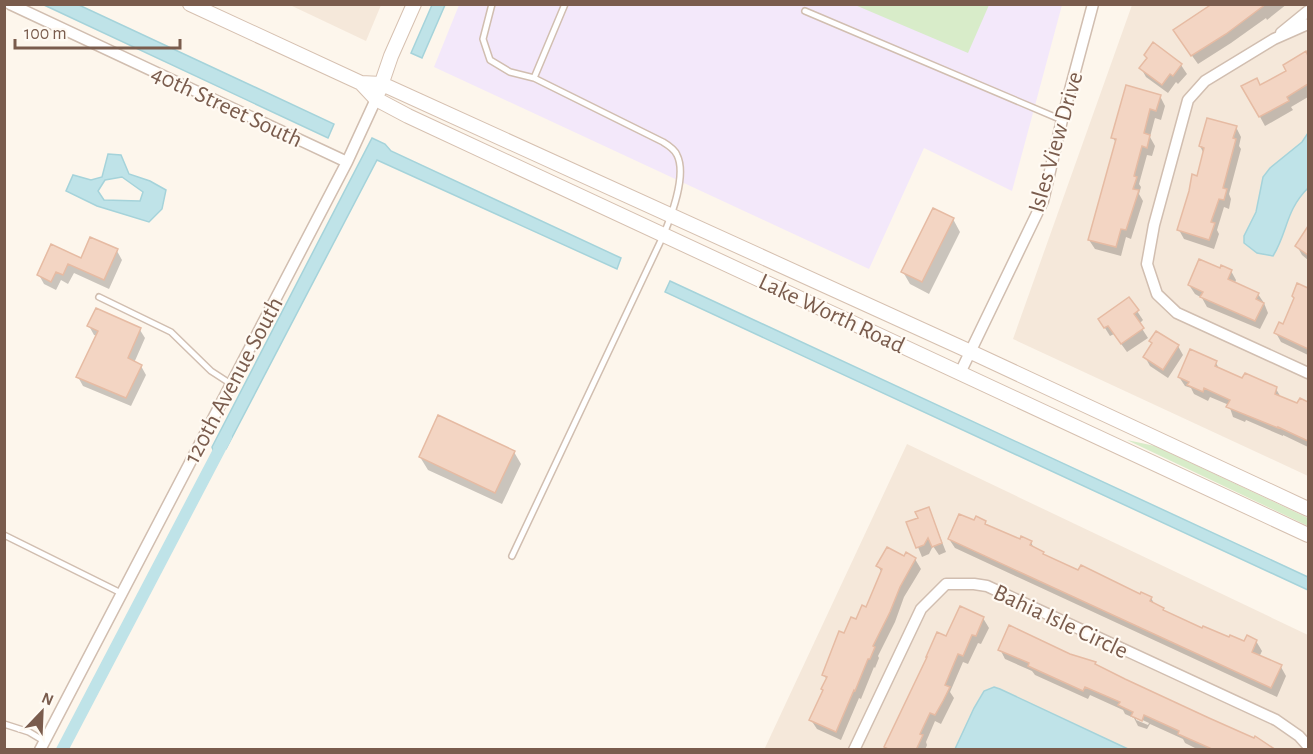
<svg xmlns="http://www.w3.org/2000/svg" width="1313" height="754" font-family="'Alegreya Sans',sans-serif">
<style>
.residential{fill:#f5e8da}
.education{fill:#f3e8fa}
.green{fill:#d8ecc9}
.water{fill:#bfe3e8;stroke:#a5d3da;stroke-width:1.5;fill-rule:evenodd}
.shadow{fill:#0003;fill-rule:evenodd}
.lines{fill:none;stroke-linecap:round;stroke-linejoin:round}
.canal{stroke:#bfe3e8;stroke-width:12}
.building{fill:#f3d5c3;stroke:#e6bba3;stroke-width:1.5}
.lane-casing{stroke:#d1beb0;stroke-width:8}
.street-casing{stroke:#d1beb0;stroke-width:13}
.secondary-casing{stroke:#d6c0b0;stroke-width:16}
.lane{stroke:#fff;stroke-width:5}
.street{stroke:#fff;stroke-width:10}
.secondary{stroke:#fff;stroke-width:14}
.labels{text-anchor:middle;stroke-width:4.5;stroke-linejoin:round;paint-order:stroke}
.street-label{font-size:24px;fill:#7a5c4d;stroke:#fffaf3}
</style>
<rect width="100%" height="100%" fill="#fdf6ec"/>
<!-- residential -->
<path class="residential" d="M290,5H381L366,41Z
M1132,5H1308V476L1013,339Z
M907,444L1308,635V749L764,750Z"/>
<!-- education -->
<path class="education" d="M459,5H1062L1012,191L924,148L869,269L434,67Z"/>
<!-- green -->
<path class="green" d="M855,5H989L968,53Z
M1127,440L1155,446L1308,518V526Z"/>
<!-- water -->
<path class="water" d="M44,5H79L334,124L328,138Z
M432,5H445L422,58L411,53Z
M1308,133V188C1285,211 1288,232 1273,256L1257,253L1244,243V236L1256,212L1263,177L1270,168L1302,142Z
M372,138L385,144L391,151L621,258L617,269L377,160L226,449L214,453L212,447Z
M108,154L121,155L129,174L150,181L166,190L162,209L149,222L97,206L66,191L73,175L91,180L102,177ZM122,177L143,192L140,201L104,200L98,191L105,180Z
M670,281L1308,577V590L665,292Z
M994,687L1000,689L1128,749H955L974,708L984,691Z"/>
<!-- shadow -->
<path class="shadow" d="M1214,4H1287L1267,20L1266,18L1231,43L1198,64L1180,39Z
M1308,51V97L1291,107L1293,110L1265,126L1243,86L1260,87L1288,71L1285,65Z
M1145,55L1181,65L1187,74L1178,84L1176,82L1168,93L1146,77L1141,68L1147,59Z
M1160,96L1165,106L1161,120L1155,118L1150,137L1155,146L1152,156L1147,155L1139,184L1141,187L1139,194L1143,201L1131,239L1126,237L1121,256L1095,249L1089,240L1117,144L1113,138Z
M1236,127L1241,137L1239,146L1241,149L1229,194L1231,199L1229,209L1224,207L1217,230L1219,234L1214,249L1184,239L1179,230L1199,178L1204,154L1200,146Z
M953,219L960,232L929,294L910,284L903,272Z
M1308,229V260L1302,255L1297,246Z
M52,246L82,260L117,251L122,260L109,289L74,273L68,284L61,280L56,290L44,284L39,275Z
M1231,271L1236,280L1235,283L1258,294L1264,303L1268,313L1260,329L1207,307L1202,298L1195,294L1189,285Z
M1308,285V355L1281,342L1276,333L1283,326Z
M1129,299L1143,320L1139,324L1148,338L1127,352L1114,334L1110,336L1100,320Z
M89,326L140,330L145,338L134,363L141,366L146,375L131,406L83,386L78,377L97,336L94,335Z
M1153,345L1178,346L1183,355L1168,378L1150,366L1145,357Z
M1216,363L1220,370L1243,380L1276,389L1282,399L1298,405L1300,400L1308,404V447L1283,435V436L1246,420L1245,422L1233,417L1229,405L1210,397L1208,401L1194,394L1191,388L1185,386L1179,377Z
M514,452L521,464L502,504L428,470L420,457Z
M929,509L946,552L939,555L933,546L929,554L922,557L908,523L919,519Z
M975,522H985L988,527L1020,541L1031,542L1034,549L1043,553L1045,556L1141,596L1151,598L1155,605L1163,609L1165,613L1203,630L1245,643L1256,641L1262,651L1259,657L1281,667L1286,676L1277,697L955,548L949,539Z
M904,558L915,559L921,569L904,597L895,622L878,656L879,658L875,668L874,667L861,699L859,698L841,740L817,729L811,720L827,680L824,675L845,635L866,609L882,573L878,566Z
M983,618L989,628L981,644L978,643L968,664L963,662L950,692L954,698L941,724L935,721L926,742L927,745L925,750H887L938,634L946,638Z
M1000,649L1070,655L1095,664L1097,666L1272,750H1199L1185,743L1183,739L1150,724L1147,729L1138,726L1134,718L1125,714L1123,710L1090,695L1088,699L1035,675L1032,671L1005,659ZM1136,717L1149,723L1148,725L1136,720Z"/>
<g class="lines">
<!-- canal -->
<path class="canal" d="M62,750L226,437"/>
</g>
<!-- building -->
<path class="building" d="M1212,4H1266L1226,34L1191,56L1173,30Z
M1153,42L1182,64L1173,76L1170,74L1162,85L1139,68L1147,58L1144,55Z
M1306,51L1308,56V84L1287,97L1289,101L1259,117L1241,86L1257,78L1260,85L1286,71L1283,65Z
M1126,85L1161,95L1156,111L1150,109L1144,133L1150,135L1147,148L1142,146L1134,176L1137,177L1133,189L1139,190L1126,230L1121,229L1116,247L1088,240L1116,139L1111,138Z
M1207,118L1237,126L1233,138L1236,139L1223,188L1227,189L1224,200L1219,199L1211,222L1215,223L1209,240L1177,230L1189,191L1192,174L1197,176L1204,148L1199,146Z
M933,208L954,218L922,282L901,272Z
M1308,226V255L1295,246Z
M90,237L118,249L104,280L68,264L63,275L56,272L51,282L37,275L51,244L81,258Z
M1199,259L1220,268L1221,265L1232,270L1228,279L1259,293L1256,299L1264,303L1255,321L1200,297L1203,292L1188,285Z
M1297,283L1308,288V349L1274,333L1279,322L1283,324L1294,298L1292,296Z
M1129,297L1139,310L1134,314L1144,328L1121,344L1108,326L1104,328L1098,319Z
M96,308L141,328L128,358L142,365L126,398L76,377L98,331L87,326Z
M1156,331L1179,345L1163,370L1143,357L1152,343L1149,341Z
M1190,349L1217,361L1215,366L1242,378L1245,373L1277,387L1275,394L1297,403L1300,398L1308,402V441L1278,427V428L1226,407L1230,400L1204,388L1203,392L1187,385L1189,382L1178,377Z
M438,415L515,451L495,493L419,457Z
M929,507L942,543L932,547L928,538L924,545L916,548L906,522L918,518L915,512Z
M959,514L974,520L976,516L986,521L985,524L1020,539L1021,536L1032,541L1030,545L1044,552L1043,554L1078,570L1081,565L1140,594L1141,592L1152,597L1150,601L1164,608L1163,610L1202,628L1203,626L1229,637L1230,635L1244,641L1247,635L1257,640L1252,652L1282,665L1271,688L948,539Z
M887,547L904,556L906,552L916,558L900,587L890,612L873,646L875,647L870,659H868L855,691L854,690L836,732L809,720L823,690L821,689L827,677L822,675L839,631L844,633L851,617L856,619L862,605L866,607L882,569L876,566Z
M960,606L984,617L976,636L972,635L963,656L958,654L945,685L950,687L943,701L935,715L930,713L920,734L923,735L916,750H890L884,747L927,657H926L937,632L946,636Z
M1009,625L1070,654L1096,662L1095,664L1125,679L1209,718L1254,738L1255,736L1276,750H1214L1178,734L1179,731L1144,715L1142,721L1131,716L1133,712L1118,705L1120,702L1085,687L1083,691L1028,666L1029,663L998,650Z"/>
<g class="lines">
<defs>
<path id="lane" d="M492,4L483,39L490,60L510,72L534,78L663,142C668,145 675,150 677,155C687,175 672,214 664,234L512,556
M805,11L1062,120
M534,78L565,4
M99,297L171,332L211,371L231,384
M4,535L121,593
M4,724L29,732L44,741"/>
<path id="street" d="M10,4L347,162
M1308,24L1274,39L1205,81L1188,100L1154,225L1147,264L1157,294L1177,313L1308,373
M1281,33L1308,11
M960,373L1043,201L1062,120L1093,4
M40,750L347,162L376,99
M854,750L921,609L946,584H974L987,586L1276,720L1299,736L1308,746"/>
<path id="secondary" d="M190,4L361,83L376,99L408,116L1308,535
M361,83L382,84L971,352L1308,509
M379,91L391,56L414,4"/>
</defs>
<!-- lane casing -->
<use href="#lane" class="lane-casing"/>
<!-- street casing -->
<use href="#street" class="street-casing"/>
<!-- secondary casing -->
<use href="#secondary" class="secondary-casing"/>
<!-- lane -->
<use href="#lane" class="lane"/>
<!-- street -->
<use href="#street" class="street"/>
<!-- secondary -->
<use href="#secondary" class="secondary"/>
</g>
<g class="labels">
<!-- street labels -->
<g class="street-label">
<text transform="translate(227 106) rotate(25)" y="8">40th Street South</text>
<text transform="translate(1055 142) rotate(-74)" y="8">Isles View Drive</text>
<text transform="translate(832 313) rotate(25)" y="8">Lake Worth Road</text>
<text transform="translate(233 380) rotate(-62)" y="8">120th Avenue South</text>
<text transform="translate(1061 621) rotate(25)" y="8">Bahia Isle Circle</text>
</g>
</g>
<!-- border -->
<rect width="1313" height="754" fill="none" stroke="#7a5c4d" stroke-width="12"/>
<!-- north arrow -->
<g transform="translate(42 712) rotate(23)" stroke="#fffaf3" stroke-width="4.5" paint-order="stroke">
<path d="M0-4.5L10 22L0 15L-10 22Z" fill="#7a5c4d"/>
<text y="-9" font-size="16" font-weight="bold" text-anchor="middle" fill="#7a5c4d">N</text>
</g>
<!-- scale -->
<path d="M15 39v9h165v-9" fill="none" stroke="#7a5c4d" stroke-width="3"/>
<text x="24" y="39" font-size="18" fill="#7a5c4d" stroke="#fffaf3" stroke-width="4.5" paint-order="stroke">100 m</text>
</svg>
